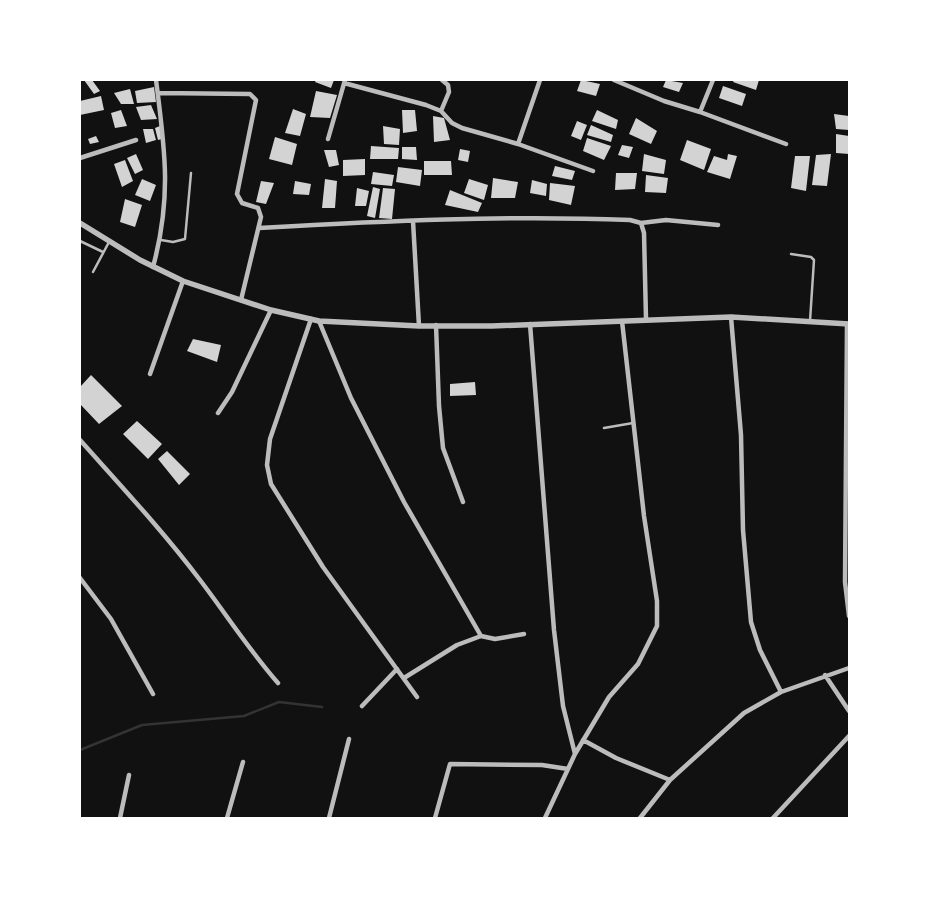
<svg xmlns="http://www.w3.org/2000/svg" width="929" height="898" font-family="'Times New Roman',serif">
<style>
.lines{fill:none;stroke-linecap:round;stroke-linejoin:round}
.stream{stroke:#333;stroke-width:2.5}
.building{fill:#d3d3d3}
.service{stroke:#bcbcbc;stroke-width:2.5}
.minor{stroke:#bcbcbc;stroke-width:4.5}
.tertiary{stroke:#bcbcbc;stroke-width:5.5}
</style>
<rect width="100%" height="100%" fill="#111"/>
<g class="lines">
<!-- stream -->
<path class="stream" d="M80,750L142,725L244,716L279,702L322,707"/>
</g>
<!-- building -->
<path class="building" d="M84,80H92L100,91L94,94Z
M316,80H334L331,88L315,82Z
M581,80L600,84L596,96L577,91Z
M666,80L683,83L679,92L663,87Z
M734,80H759L756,90L733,82Z
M723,86L746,94L742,106L719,98Z
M154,87L156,102L137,103L135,91Z
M130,89L134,104H121L114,93Z
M316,91L337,95L330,118L310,117Z
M101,96L104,110L80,115V101Z
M151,105L157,119L141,120L136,107Z
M293,109L306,114L300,136L285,133Z
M121,110L127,126L115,128L111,113Z
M402,110H415L417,131L403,133Z
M597,110L618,120L616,129L592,121Z
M834,114L849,116V130L836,129Z
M433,116L444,118L450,140L434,142Z
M636,118L657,131L651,144L629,134Z
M577,121L587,125L581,140L571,136Z
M591,125L613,135L611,142L587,135Z
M160,126L162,139L158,140L155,128Z
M383,126L400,129L399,145L384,144Z
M143,129H153L156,140L146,143Z
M836,134L849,136V154L836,153Z
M96,136L99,142L90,144L88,139Z
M275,137L297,144L292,165L269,159Z
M587,138L611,146L604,160L583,151Z
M687,140L711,149L704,170L680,160Z
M622,145L633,147L629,158L618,155Z
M371,146L399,148L398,159H370Z
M402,147H416L417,160L402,159Z
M460,149L470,151L468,162L458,160Z
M324,150H336L339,165L329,167Z
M136,154L143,170L135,174L127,158Z
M644,154L666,160L664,174L642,171Z
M728,154L737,156L730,179L707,172L714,156L727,160Z
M831,154L827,186L812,185L816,155Z
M795,156H810L806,191L791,188Z
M365,159V175L343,176V160Z
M125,160L133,181L122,187L114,164Z
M424,161H451L452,175H424Z
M555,166L575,171L572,180L552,176Z
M398,167L422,170L420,186L396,182Z
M373,172L394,175L392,186L371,184Z
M616,173H637L635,189L615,190Z
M646,175L668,178L666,193L645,192Z
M493,178L518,182L515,198H491Z
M142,179L156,185L150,201L135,195Z
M325,179L337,181L335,208H322Z
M469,179L488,185L484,200L464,193Z
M532,180L547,184L546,196L530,193Z
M261,181L274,183L266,204L256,202Z
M295,181L311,184L309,195L293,194Z
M550,183L575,186L571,205L549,200Z
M373,187L380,189L375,218L367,216Z
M357,188L369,191L366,206H355Z
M383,188L395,189L392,219L379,218Z
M450,190L482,203L478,212L445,205Z
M125,199L142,205L135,227L120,222Z
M193,339L221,345L217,362L187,351Z
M91,375L122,406L99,424L80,404V387Z
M475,382L476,395L450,396V384Z
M137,421L162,444L148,459L123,434Z
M167,451L190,474L179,485L158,459Z"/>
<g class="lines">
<!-- service -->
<path class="service" d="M161,240L173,242L185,239L191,173
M80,241L103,252
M791,254L811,257L814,260L810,321
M93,272L109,242
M604,428L633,423"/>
<!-- minor -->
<path class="minor" d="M614,80L664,101L700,112L786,144
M344,83L426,105L441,111L452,123L462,128L518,144L593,171
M158,93L250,94L256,100L237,194L242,203L258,208L261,217L241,300
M441,111L449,92L448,85L442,80
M700,112L713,80
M328,139L345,80
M518,144L540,80
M80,158L136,140
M413,221L419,326
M641,223L666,220L718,225
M259,228C383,221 506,215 630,220L641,223L644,233L646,319
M153,267C172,197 165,150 156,80
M731,317L741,435L743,530L751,622L760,650L781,692
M311,319L270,439L267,465L271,484L323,567L417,697
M319,321L351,398L404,502L481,636L495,639L524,634
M530,324L554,630L563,706L575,754L609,697L638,664L657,626V601L644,516L622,321
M847,324L845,582L849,616
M436,325L439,406L443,448L463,502
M150,374L183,281
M218,413L232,392L271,310
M80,440C121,486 163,531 200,580C226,614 249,650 278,683
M80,578L111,619L153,694
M825,675L849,711
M404,678L457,645L481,636
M362,706L397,669
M583,740L616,758L670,780
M120,818L129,775
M227,818L243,762
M329,818L349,739
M435,818L450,764L542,765L568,769
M545,818L575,754
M640,818L670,780L744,713L781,692L849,668
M773,818L849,736"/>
<!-- tertiary -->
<path class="tertiary" d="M80,223L140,260L183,281L271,310L319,321L419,326H492L731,317L849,324"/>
</g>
<!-- border -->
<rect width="929" height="898" fill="none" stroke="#ffffff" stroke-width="162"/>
</svg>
